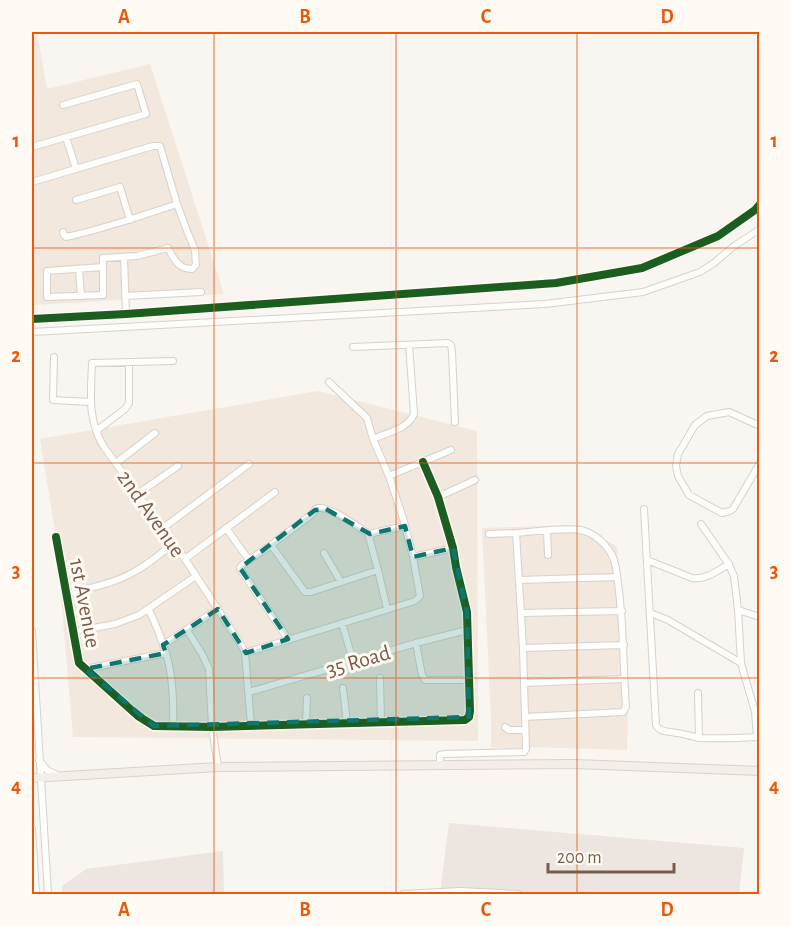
<svg xmlns="http://www.w3.org/2000/svg" width="791" height="926" font-family="'Alegreya Sans',sans-serif">
<style>
.residential{fill:#f2e8de}
.industrial{fill:#ede5e0}
.lines{fill:none;stroke-linecap:round;stroke-linejoin:round}
.minor-casing{stroke:#d7d1cb;stroke-width:8}
.major-casing{stroke:#dad1cc;stroke-width:10}
.minor{stroke:#fefefd;stroke-width:6}
.major{stroke:#f3eee8;stroke-width:8}
.cycleway-casing{stroke:#fffaf3;stroke-width:11}
.cycleway{stroke:#1b5e20;stroke-width:8}
.marked{fill:#0f766e;fill-opacity:0.2;stroke:#0f766e;stroke-width:4.5;stroke-dasharray:12 8;stroke-linejoin:round}
.grid{fill:none;stroke:#e8590c;stroke-width:1.5;stroke-opacity:0.55}
.labels{text-anchor:middle;stroke-width:6;stroke-linejoin:round;paint-order:stroke}
.street-label{font-size:22px;fill:#7a5c4d;stroke:#fffaf3}
.neatline{fill:none;stroke:#e8590c;stroke-width:2}
.grid-label{font-size:20px;text-anchor:middle;font-weight:bold;fill:#e8590c}
</style>
<rect width="100%" height="100%" fill="#f9f5f0"/>
<!-- residential -->
<path class="residential" d="M32,32H37L47,89L150,64L224,294L32,305Z
M318,391L477,431L478,741L73,737L56,537L40,439Z
M572,525L617,546L628,706L627,750L528,747V751L491,747V719L482,528Z"/>
<!-- industrial -->
<path class="industrial" d="M449,823L744,848L739,894H440Z
M223,851L224,894H62V886L86,869Z"/>
<g class="lines">
<defs>
<path id="minor" d="M66,137L76,169
M32,147L146,114L137,84L63,105
M32,182L153,146H160L177,204L187,231L195,250L196,265L192,269C178,269 174,259 168,248L137,256L103,258V295L47,297V271L103,267
M76,200L120,187L130,220
M63,232L64,235L66,237C104,229 141,216 177,204
M124,257L126,314
M79,269L81,296
M125,296L201,292
M32,319L126,314L556,283L642,268L718,236L755,210L760,204
M32,332L545,304L643,292L700,272L714,263L734,246L760,229
M353,347L448,343L451,345L452,352L455,422
M54,357L53,400L90,402
M173,361L92,363C91,393 87,420 104,447L185,559L243,648L245,653L251,725
M760,426L729,412L707,416L695,425L678,454L676,466L678,476L689,495L722,513L730,511L733,509L760,463
M96,431L125,409L129,403V363
M373,439C386,433 408,429 414,414L409,345
M116,463L155,433
M389,476L451,450
M139,493L178,466
M438,497L475,480
M644,509L656,725C660,733 669,731 677,733C685,734 693,737 701,738C720,739 740,738 760,737
M701,524L728,563L734,576L738,610L741,663
M163,528L249,464
M226,528L249,560
M547,531L548,555
M516,533C534,532 563,527 581,530C595,533 609,546 614,560C617,570 618,581 619,592C624,630 623,668 626,707L623,712L525,717
M56,537L79,663L138,716L154,726L212,727L465,720L469,717L470,711L467,612L456,567L453,548L438,497L423,462
M271,545L305,592H311L378,570
M324,553L341,582
M413,557L453,548
M185,559L275,492
M647,560L692,578C706,580 717,571 729,564
M519,580L617,577
M66,594C89,588 113,584 134,572C148,565 161,553 173,544
M387,609L378,570L369,537L373,533L405,526
M149,610C154,621 159,632 163,644C173,670 174,699 173,727
M738,610L760,617
M521,613L622,611
M650,613L668,620L741,663L755,712L757,737
M342,623L353,661
M187,630L202,654L209,669L212,727L218,767
M32,631L48,894
M72,632L115,624L139,615L196,576
M288,639L243,573L240,568L242,565L271,545L311,515C314,512 314,509 318,508C330,506 360,528 370,535
M416,643L422,675L425,680H470
M163,645L218,609
M523,648L624,645
M245,653L415,601L420,596L413,557L403,518L389,476L373,439L367,418L329,382
M85,669L166,653
M380,678L381,722
M524,683L624,679
M343,688L347,723
M249,692L416,643L467,630
M698,693L699,738
M306,724L307,698
M505,727L509,730H525
M39,760L47,770L57,775
M440,765V755L445,754L524,752L526,749L523,648L516,533L489,534
M32,828L36,894
M403,894L460,891L518,894"/>
<path id="major" d="M32,778L218,767L575,764L760,771"/>
</defs>
<!-- minor casing -->
<use href="#minor" class="minor-casing"/>
<!-- major casing -->
<use href="#major" class="major-casing"/>
<!-- minor -->
<use href="#minor" class="minor"/>
<!-- major -->
<use href="#major" class="major"/>
<defs>
<path id="cycleway" d="M32,319L126,314L556,283L642,268L718,236L755,210L760,204
M56,537L79,663L138,716L154,726L212,727L465,720L469,717L470,711L467,612L456,567L453,548L438,497L423,462"/>
</defs>
<!-- cycleway casing -->
<use href="#cycleway" class="cycleway-casing"/>
<!-- cycleway -->
<use href="#cycleway" class="cycleway"/>
</g>
<!-- marked area -->
<path class="marked" d="M326,509L370,534L405,526L413,557L453,548L467,612L469,717L154,726L85,669L166,653L163,645L218,609L246,653L288,639L240,568L315,510Z"/>
<!-- grid -->
<path class="grid" d="M214,32V894M396,32V894M577,32V894M32,248H760M32,463H760M32,678H760"/>
<g class="labels">
<!-- street labels -->
<g class="street-label">
<text transform="translate(152 513) rotate(55)" y="8">2nd Avenue</text>
<text transform="translate(86 603) rotate(79)" y="8">1st Avenue</text>
<text transform="translate(358 660) rotate(-16)" y="8">35 Road</text>
</g>
</g>
<!-- border -->
<rect width="791" height="926" fill="none" stroke="#fffaf3" stroke-width="66"/>
<!-- scale -->
<path d="M548 863v9h126v-9" fill="none" stroke="#7a5c4d" stroke-width="3"/>
<text x="557" y="863" font-size="18" fill="#7a5c4d" stroke="#fffaf3" stroke-width="4.5" paint-order="stroke">200 m</text>
<rect x="33" y="33" width="725" height="860" class="neatline"/>
<g class="grid-label">
<text x="124" y="23">A</text>
<text x="305" y="23">B</text>
<text x="486" y="23">C</text>
<text x="667" y="23">D</text>
<text x="16" y="147">1</text>
<text x="774" y="147">1</text>
<text x="16" y="362">2</text>
<text x="774" y="362">2</text>
<text x="16" y="577">3</text>
<text x="774" y="577">3</text>
<text x="16" y="792">4</text>
<text x="774" y="792">4</text>
<text x="124" y="916">A</text>
<text x="305" y="916">B</text>
<text x="486" y="916">C</text>
<text x="667" y="916">D</text>
</g>
</svg>
